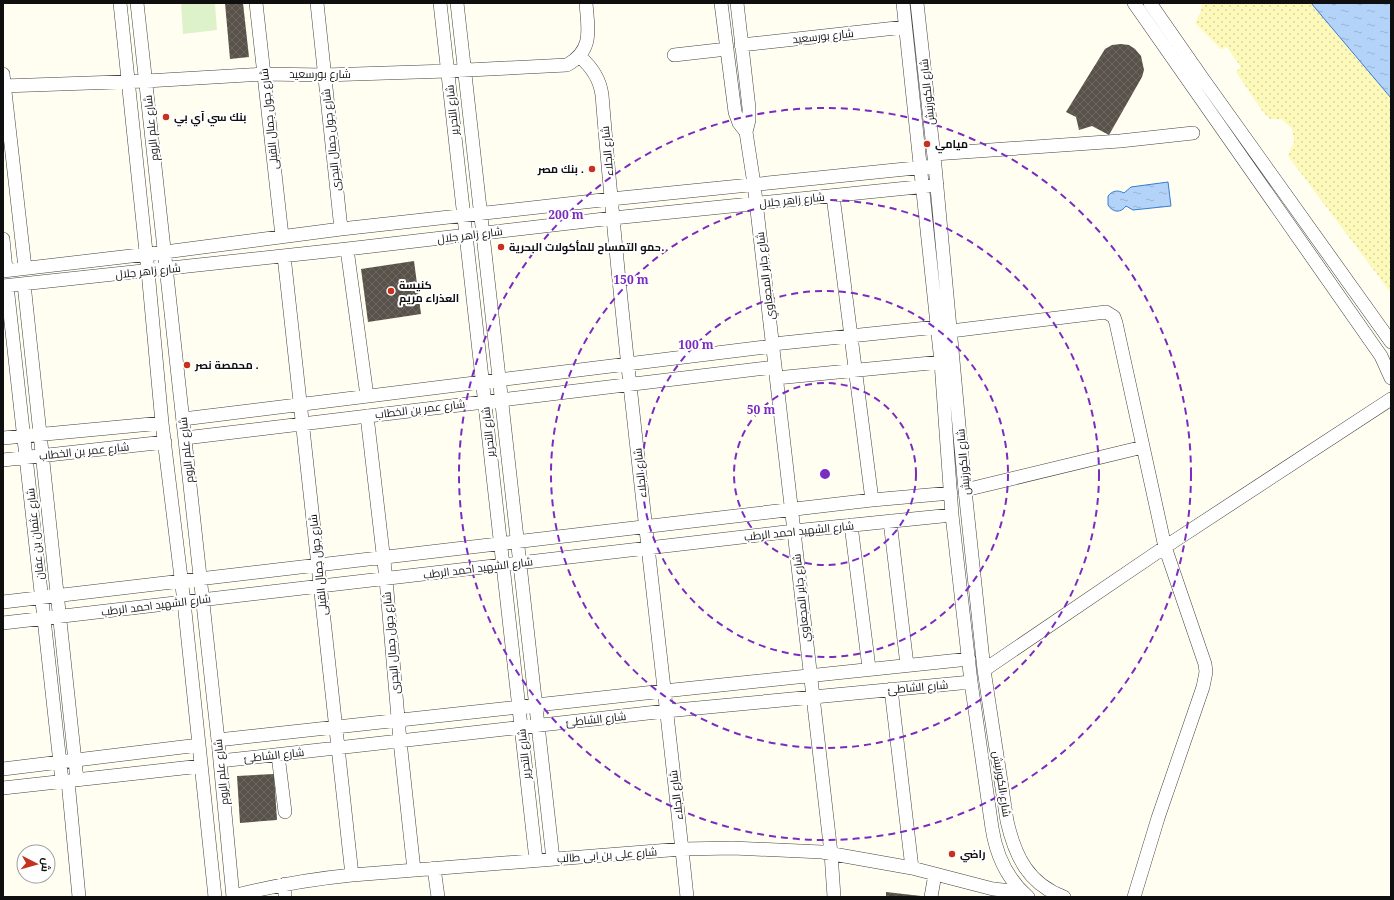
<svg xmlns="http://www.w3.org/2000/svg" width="1394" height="900" font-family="'Noto Serif',Cairo,serif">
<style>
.sand{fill:url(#sand-dots)}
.pitch{fill:#def2ca}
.water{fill:url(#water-ripples);stroke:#367bd4}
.building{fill:url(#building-cross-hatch)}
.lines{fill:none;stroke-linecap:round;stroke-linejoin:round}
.minor-casing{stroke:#424242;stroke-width:14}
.minor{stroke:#fff;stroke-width:13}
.ring{fill:none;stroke:#7b2cbf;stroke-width:2;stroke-dasharray:7 5}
.poi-dot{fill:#c6321f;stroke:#fff;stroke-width:1.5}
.labels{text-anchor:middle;stroke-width:4;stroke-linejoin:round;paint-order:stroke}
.street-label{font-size:11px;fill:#0f0f0f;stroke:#fff}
.poi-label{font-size:11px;font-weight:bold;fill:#0f0f0f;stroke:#fff;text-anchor:start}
.centre{fill:#7b2cbf;stroke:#fff;stroke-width:2}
.ring-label{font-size:12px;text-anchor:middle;font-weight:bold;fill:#7b2cbf;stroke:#fff;stroke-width:4;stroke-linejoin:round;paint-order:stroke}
</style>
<defs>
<pattern id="sand-dots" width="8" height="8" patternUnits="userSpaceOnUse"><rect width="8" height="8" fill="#fdf9ba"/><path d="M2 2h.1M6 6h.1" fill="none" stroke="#d8d49f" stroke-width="1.8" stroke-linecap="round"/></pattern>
<pattern id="water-ripples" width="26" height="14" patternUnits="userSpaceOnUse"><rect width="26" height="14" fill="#b3d3f9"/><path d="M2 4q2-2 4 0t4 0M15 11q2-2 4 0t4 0" fill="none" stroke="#99b4d4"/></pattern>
<pattern id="building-cross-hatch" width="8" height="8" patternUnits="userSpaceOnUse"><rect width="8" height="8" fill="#58524a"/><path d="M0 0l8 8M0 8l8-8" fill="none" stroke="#6b6660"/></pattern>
</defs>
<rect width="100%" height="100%" fill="#fffef1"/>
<!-- sand -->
<path class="sand" d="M1202,3H1311L1391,98V293L1288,156L1294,142L1292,128L1281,119H1270L1263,112L1236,72L1241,67L1227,47L1221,49L1195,23L1201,11Z"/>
<!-- pitch -->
<path class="pitch" d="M181,3H215L217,30L183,34Z"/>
<!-- water -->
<path class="water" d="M1311,3H1391V98Z
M1168,182L1171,206L1133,210L1126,206C1121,213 1113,213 1108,205V196C1113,190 1118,190 1124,193L1131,187Z"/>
<!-- building -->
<path class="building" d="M225,3H243L249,57L230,59Z
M1121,44L1129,45L1135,49L1141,56L1144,70L1142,77L1109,135L1092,126L1079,130L1076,117L1066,112L1105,49L1112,45Z
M414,261L421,314L368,322L361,269Z
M274,774L277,820L240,823L237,776Z
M886,892L921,896V897H886Z"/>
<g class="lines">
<defs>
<path id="minor" d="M120,3L148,271L162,423L184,602L215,897
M137,3L218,740L233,897
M256,3L282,236
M317,3L341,229
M440,3L536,860
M457,3L553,859
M721,3L735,112L739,123L746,132
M737,3L749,108V120L746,132L754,184L831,853L834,897
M903,3L941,362L952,515L971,682L992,828C996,854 1007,879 1028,897
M917,3L935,166L965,490L984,670L1007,821C1015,856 1028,884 1064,897
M1134,3L1381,356L1391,378
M1150,3L1203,79L1391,342
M741,45L905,27
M674,55L727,49
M579,56C592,67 600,79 602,95C624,363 659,630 687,897
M3,74L25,268
M3,86L146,81L264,74L324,75L448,71L567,65C594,50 588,29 586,3
M934,154L1120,141L1193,133
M833,196L872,500
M3,239L6,270
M347,249L367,396
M284,256L352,875
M3,271L165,252L341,229L611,199L935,166
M24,284L77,780
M3,286L347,249L613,218L937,185
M7,286L62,781
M951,331L1106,312L1114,317L1116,323L1165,547L1205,664L1206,672L1203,687L1158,818L1134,897
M773,344L937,327
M776,378L941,362
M367,416L386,579L400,741L414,870
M183,419L773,346
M3,438L162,423
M185,438L775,367
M3,460L165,442
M965,490L1143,447
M890,521L907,665
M851,525L869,668
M3,602L872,500L951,493
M3,623L794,531L952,515
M984,670L1165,547L1391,399
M891,689L912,868
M218,740L664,691L969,659
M278,755L285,812
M220,761L666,711L971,682
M3,769L199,745
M68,781L79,897
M3,788L201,766
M434,868L438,897
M285,884V897
M233,896C272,886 312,879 352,875L682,849L733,848L822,852L912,868L993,889L1022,892
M931,897L935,874"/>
</defs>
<!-- minor casing -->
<use href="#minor" class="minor-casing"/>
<!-- minor -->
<use href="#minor" class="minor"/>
</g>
<!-- distance rings -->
<g class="ring">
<circle cx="825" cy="474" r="91"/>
<circle cx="825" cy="474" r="183"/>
<circle cx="825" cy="474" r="274"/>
<circle cx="825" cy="474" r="366"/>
</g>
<!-- markers -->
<g class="poi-dot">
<circle cx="166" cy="117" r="4"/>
<circle cx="927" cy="144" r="4"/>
<circle cx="592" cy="169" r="4"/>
<circle cx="501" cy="247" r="4"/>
<circle cx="391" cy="291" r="4"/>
<circle cx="187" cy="365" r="4"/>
<circle cx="952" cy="854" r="4"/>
</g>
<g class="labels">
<!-- street labels -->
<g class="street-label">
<text transform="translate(823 36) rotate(-6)" y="4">شارع بورسعيد</text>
<text x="320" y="78">شارع بورسعيد</text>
<text transform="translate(927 92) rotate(-96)" y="4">شارع الكورنيش</text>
<text transform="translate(452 110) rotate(-96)" y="4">شارع التحرير</text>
<text transform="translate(269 119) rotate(-96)" y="4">شارع جول جمال القبلى</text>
<text transform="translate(151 128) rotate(-96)" y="4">شارع علم الروم</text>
<text transform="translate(331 140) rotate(-96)" y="4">شارع جول جمال البحرى</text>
<text transform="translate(607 151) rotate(-95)" y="4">شارع الجلاء</text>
<text transform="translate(792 200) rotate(-6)" y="4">شارع زاهر جلال</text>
<text transform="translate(470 235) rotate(-7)" y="4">شارع زاهر جلال</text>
<text transform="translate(148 271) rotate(-6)" y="4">شارع زاهر جلال</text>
<text transform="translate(765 276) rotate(-97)" y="4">شارع جابر المجعاوي</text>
<text transform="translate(420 409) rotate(-7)" y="4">شارع عمر بن الخطاب</text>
<text transform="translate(488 432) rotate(-96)" y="4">شارع التحرير</text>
<text transform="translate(186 450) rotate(-96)" y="4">شارع علم الروم</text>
<text transform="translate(84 451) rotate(-6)" y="4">شارع عمر بن الخطاب</text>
<text transform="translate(963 462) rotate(-95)" y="4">شارع الكورنيش</text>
<text transform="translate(640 473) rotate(-96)" y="4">شارع الجلاء</text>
<text transform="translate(799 531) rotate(-6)" y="4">شارع الشهيد احمد الرطب</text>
<text transform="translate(35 534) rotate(-96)" y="4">شارع عثمان بن عفان</text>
<text transform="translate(318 565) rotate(-96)" y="4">شارع جول جمال القبلى</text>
<text transform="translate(478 568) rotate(-7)" y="4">شارع الشهيد احمد الرطب</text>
<text transform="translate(801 598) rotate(-96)" y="4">شارع جابر المجعاوي</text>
<text transform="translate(156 605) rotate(-7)" y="4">شارع الشهيد احمد الرطب</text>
<text transform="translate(391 643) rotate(-95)" y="4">شارع جول جمال البحرى</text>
<text transform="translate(918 687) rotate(-5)" y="4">شارع الشاطئ</text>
<text transform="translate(596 719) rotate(-6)" y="4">شارع الشاطئ</text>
<text transform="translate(524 754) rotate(-96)" y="4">شارع التحرير</text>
<text transform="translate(274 755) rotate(-6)" y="4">شارع الشاطئ</text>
<text transform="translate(221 772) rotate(-96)" y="4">شارع علم الروم</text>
<text transform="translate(1002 784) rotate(81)" y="4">شارع الكورنيش</text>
<text transform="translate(676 795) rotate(-97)" y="4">شارع الجلاء</text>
<text transform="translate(607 855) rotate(-4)" y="4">شارع على بن ابى طالب</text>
</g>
<!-- poi labels -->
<g class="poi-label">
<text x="174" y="121">بنك سي آي بي</text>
<text x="935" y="148">ميامي</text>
<text x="584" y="173" text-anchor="end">بنك مصر .</text>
<text x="509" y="251">حمو التمساح للمأكولات البحرية.</text>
<text x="399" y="289">كنيسة<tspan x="399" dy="13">العذراء مريم</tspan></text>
<text x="195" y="369">محمصة نصر .</text>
<text x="960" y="858">راضي</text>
</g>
</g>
<circle cx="825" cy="474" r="6" class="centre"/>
<g class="ring-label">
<text x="566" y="219">200 m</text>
<text x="631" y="284">150 m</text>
<text x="696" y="349">100 m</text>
<text x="761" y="414">50 m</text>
</g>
<!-- border -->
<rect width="1394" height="900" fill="none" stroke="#0f0f0f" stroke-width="8"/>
<!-- north arrow -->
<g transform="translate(36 864) rotate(96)"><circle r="19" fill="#ffffff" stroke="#9f9f9f"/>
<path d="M0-3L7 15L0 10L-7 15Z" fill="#c6321f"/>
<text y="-6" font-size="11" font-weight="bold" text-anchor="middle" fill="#0f0f0f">ش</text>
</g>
</svg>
